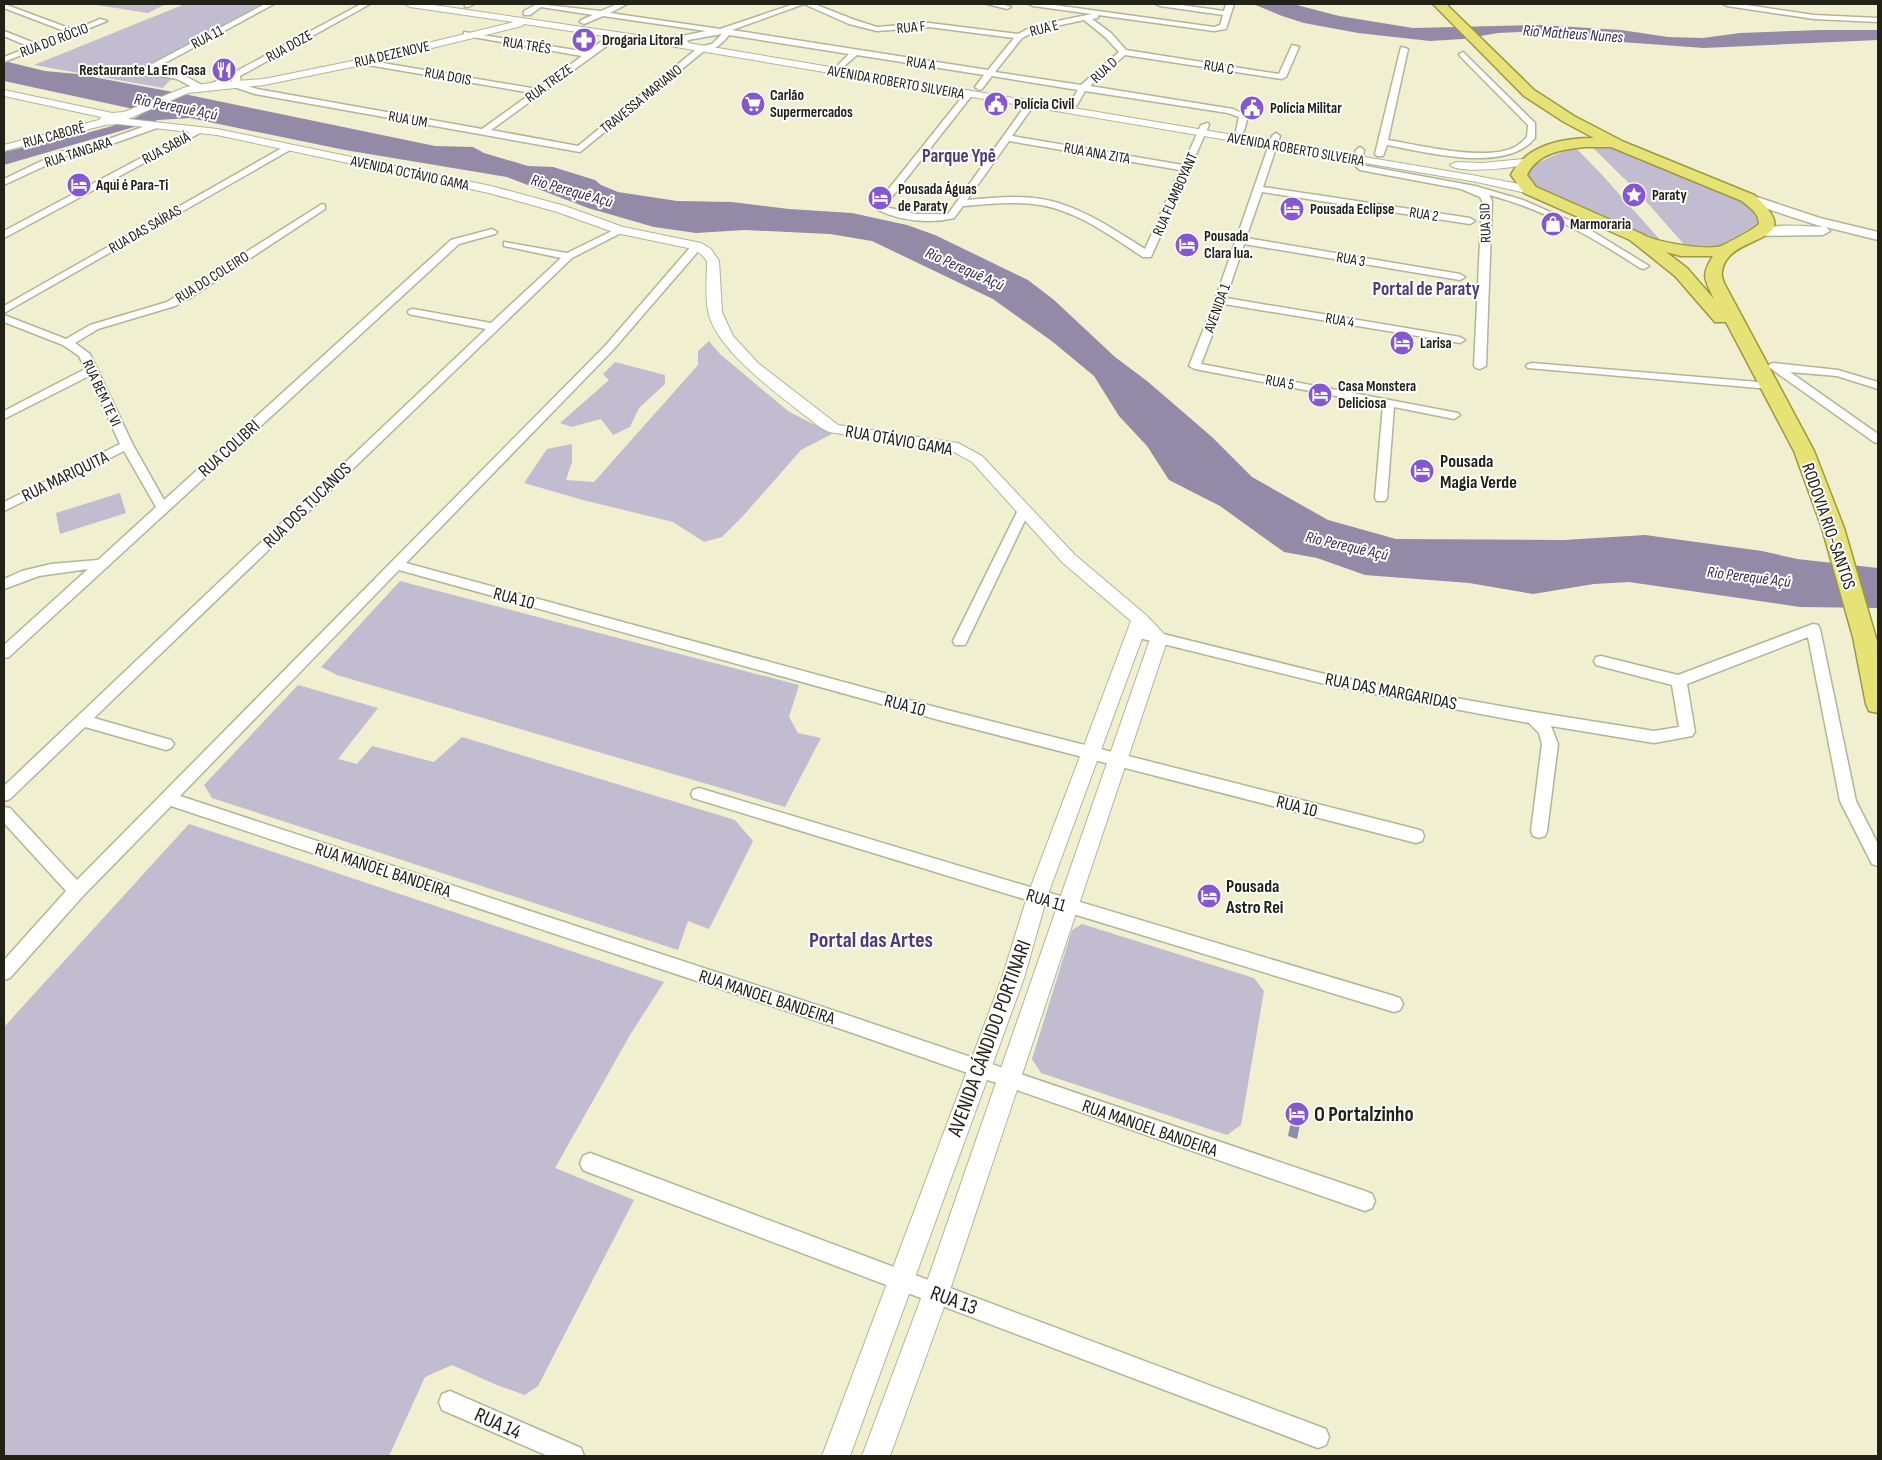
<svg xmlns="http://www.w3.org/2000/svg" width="1882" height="1460" font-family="'Sofia Sans Condensed',sans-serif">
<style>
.green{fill:#c1bccf}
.water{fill:#928aa6}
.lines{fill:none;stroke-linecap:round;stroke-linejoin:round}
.minor-casing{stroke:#b3b496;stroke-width:3}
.tertiary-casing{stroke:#b3b496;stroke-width:2}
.secondary-casing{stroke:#b3b496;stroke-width:3}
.trunk-casing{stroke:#9c993e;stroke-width:3}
.minor{fill:#fff;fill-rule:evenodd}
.tertiary{fill:#fff;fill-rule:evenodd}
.secondary{fill:#fff;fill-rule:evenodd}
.trunk{fill:#e6e276;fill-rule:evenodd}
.labels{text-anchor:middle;stroke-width:4;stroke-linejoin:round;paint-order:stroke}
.far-street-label{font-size:15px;fill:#212116;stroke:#fff}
.far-poi-label{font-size:15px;font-weight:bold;fill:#212116;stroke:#fff;text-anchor:start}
.far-water-label{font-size:16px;font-style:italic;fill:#362951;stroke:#fff}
.street-label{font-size:18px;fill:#212116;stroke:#fff}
.poi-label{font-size:18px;font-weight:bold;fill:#212116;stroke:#fff;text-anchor:start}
.far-district-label{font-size:19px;font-weight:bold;fill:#4e3a76;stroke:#fff}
.near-street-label{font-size:21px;fill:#212116;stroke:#fff}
.near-poi-label{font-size:21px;font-weight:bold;fill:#212116;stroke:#fff;text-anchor:start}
.district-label{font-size:22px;font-weight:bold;fill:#4e3a76;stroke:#fff}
</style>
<rect width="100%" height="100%" fill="#f0f0d1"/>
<!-- green -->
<path class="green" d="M90,4H166L148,13Z
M185,4H262L135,73L171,79L163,88L34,65Z
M1574,146L1604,177L1662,242L1661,244L1529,184L1525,171L1529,167Z
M1591,146H1611L1734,196L1758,209L1761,222L1716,248L1689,250L1635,189Z
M709,341L720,354L788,411L832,434L801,450L743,516L722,537L704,542L673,522L583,500L524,483L547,449L572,444V462L566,480L594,482L698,365V351Z
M615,362L665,375V384L639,408L630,427L613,435L601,419L571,427L560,423L609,380L603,374Z
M120,493L126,513L60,534L56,513Z
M400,581L799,685L789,717L798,733L821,738L785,807L337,675L321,667Z
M298,685L378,708L338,759L357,764L372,746L434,762L462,737L735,820L753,841L709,929L688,921L678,950L212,798L204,785Z
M189,824L664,982L630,1035L555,1168L634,1200L538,1386L525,1395L499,1386L452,1365L425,1377L389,1456H4V1027Z
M1082,924L1254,978L1264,991L1241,1125L1227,1135L1041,1073L1032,1059L1072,930Z"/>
<!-- water -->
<path class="water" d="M1253,4H1293L1339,16L1413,28L1541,25L1621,30L1668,37L1703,38L1740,33L1821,30H1878V40L1704,48L1580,39L1519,32L1498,33L1463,39L1430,41L1358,33L1304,23L1282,16Z
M4,61L45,71L77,74L189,95L435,146L473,147L484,153L528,166L553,167L595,180L601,185L618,192L677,201L732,202L789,209L852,213L907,225L935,235L1028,280L1054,300L1115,357L1147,381L1212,437L1252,477L1328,520L1396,539L1564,540L1645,535L1762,551L1797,559L1878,568V608L1800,607L1629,582L1594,584L1533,594L1469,583L1365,575L1317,558L1284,552L1220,506L1169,480L1147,446L1119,416L1094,376L1053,342L993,299L872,241L830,234L745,230L696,233L654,227L588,208L507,177L345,150L190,118L158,120L4,165V152C24,147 133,125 141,114L129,108L4,81Z
M1295,1102L1304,1105L1297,1139L1288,1136Z"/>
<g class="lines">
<defs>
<path id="minor" d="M4,4L74,30L100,19L107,21L4,62V57L30,47L4,36V31L37,44L67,32L4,8Z
M265,4H274L152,70L183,75L202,85V89H196L177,79L143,73L139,71Z
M361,4H370L240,76L241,84L257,89L482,129L532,93L362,64H359L356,58L360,56L365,60L537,89L582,56L467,36H464V32L587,52L613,33H619V37L491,130L578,146L699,47L712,44L722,34L688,40L687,41L692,46L688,48L679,42L682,36L706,31L603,16L584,24L580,22L581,20L593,15L541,7L530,15H524V11L537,4L601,11L617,4H627L610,13L720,29L794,4H814L855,20L877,27L929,23L1018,34L1033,26L1092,14L1033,6L1029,4H1047L1214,27L1220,25L1223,15L1160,6L1156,4H1174L1224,11L1226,4H1234L1226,29L1214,31L1098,15V18L1092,19L1111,33L1126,50L1279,74L1292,45L1299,47L1286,77L1282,79L1125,55L1090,86L1233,109L1248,116L1244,131L1240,134L1236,131L1239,117L1228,113L1085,91L1077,105L1074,106L1070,103L1078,90L992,76L982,89L979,90L975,87L984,75L857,55L836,73L832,71L849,54L729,35C722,44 716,49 704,51L580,152L255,94L234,87L232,80L210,88L206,86L233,73ZM804,4L849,24L877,31L929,27L1014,38L988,70L732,30ZM1084,20L1105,37L1119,52L1081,85L995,72L1022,38L1038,30Z
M465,4H474L468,7H465Z
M987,4H1002L1011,7L1007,9Z
M1723,4H1740L1814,15L1878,18V22L1814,19L1727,6Z
M1401,47L1408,49L1388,140C1419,145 1486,162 1515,147C1519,145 1523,141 1527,137L1528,125L1460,56L1459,54L1463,52L1535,123V138C1506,174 1426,152 1387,145L1383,156H1377L1375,154Z
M966,92L973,94L888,202L886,207L916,214H948L1027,103L1034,105L1012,136L1183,165L1201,125L1208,123L1209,125L1151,257H1143C1112,237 1078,211 1040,205C1015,201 989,204 963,206L954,218C930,224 901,221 878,210L876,208L880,200ZM1009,141L1180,170L1145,249C1113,229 1079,205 1041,199C1017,195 992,198 967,200Z
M154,123L157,124V128L109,145L66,156L4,185V179L60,152L103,141Z
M197,128L201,131L200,133L4,238V231Z
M1276,133L1280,136L1263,187L1470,218L1475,221L1470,224L1262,192L1246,238L1460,274L1465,277L1460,280L1244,244L1226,298L1460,337L1465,340L1460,343L1224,304L1201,364L1458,413L1460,415L1454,419L1394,407L1387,498L1385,501H1377L1375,498L1383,405L1195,369L1189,366L1215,300L1272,136Z
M287,145L290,146V150L4,313V306Z
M1360,147L1364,150L1362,162L1366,166L1475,186L1523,200L1587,228L1649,266L1644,269L1640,268C1594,238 1544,209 1489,195L1492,201L1486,366L1480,369L1476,368L1474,366L1482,201L1480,197L1461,189L1360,170L1352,163L1356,150Z
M322,204L325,205V209L190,298L175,306L98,329L75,343L90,354L133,445L164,500L451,240L492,229L497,232L495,234L459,244L9,657L4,658V645L88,569L39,576L4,589V579L22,571L51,564L98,560L156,507L124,451L4,511V502L120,444L89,376L4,419V411L85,369L79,356L63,345L4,322V315L66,339L90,325L167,302Z
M620,227L623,228V232L572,258L94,718L171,740L174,744L171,748L166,750L85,727L10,799L4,801V786L486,329L413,315L409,314L408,312L409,310L413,309L491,323L561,258L504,246V242L567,253Z
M697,243L702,246L701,248L613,350L406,563L939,708L1416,829L1422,831L1424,836L1422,841L1416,843L939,720L399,570L180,796L844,1014L1365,1191L1372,1194L1375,1201L1372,1208L1365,1211L844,1030L171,806L83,896L10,978L4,980V960L66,891L4,823V807L10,808L77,880L605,346L693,244Z
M1532,363L1770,383L1776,386L1770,389L1528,368L1526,366L1528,364Z
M1774,363L1838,370L1878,382V389L1837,376L1790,372L1878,434V443L1874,442L1770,368L1768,366L1770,364Z
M1024,506L1030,510L967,641L965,645H955L953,641L1018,510Z
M1813,624L1818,625L1820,629L1856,801L1878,844V866L1872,864L1840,801L1808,637L1687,684L1695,732L1692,736L1654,743L1551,726L1558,744L1547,831L1545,836L1539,838L1533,836L1531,831L1542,744L1539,733L1529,723L1337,687L1135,637L1130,636L1128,632L1130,628L1135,627L1337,677L1534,712L1654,731L1679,727L1672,685L1596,665L1594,661L1596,657L1601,656L1678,675Z
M699,788L1394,996L1400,998L1403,1004L1400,1010L1394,1012L693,798L691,794L693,790Z
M590,1153L1326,1429L1329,1437L1326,1445L1318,1448L590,1173L583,1170L580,1163L583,1156Z
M450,1391L581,1448L584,1456H548L442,1410L439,1402L442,1394Z"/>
<path id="tertiary" d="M405,4H427L670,40L1477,176L1530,186L1536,190L1530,194L1477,182L670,46L524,24L522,26L362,65L264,85L188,93L128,119L217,129L491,186L565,206L623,227L701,243L711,249L719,261L722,312L733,336L759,364L838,425L958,443L982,456L1075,555L1146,615L1168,638L949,1293L890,1456H862L923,1293L1150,639L1144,633L1047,897L1024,978L850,1456H822L1002,978L1027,897L1131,621L1063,563L972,462L954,452L829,432L821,428C789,402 716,353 708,311C705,295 707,277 707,261L702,255L693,249L616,233L557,212L489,193L217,135L118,124L105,125L4,151V145L99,120L101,117L4,96V90L112,113L124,112L186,87L210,83L264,79L362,59L514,22L410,7Z
M1524,159L1530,162L1528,164C1514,168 1459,174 1450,165L1456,162L1482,163Z"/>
<path id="secondary" d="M1748,194L1820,218L1878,232V240L1826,227L1830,231L1823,235L1754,236L1752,233L1754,230C1776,224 1800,226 1823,227L1743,201L1741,198Z"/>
<path id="trunk" d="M1433,4H1446L1534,90L1574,116L1624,142L1754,195C1813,247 1726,231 1722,272C1721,275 1723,280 1724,283L1814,451L1844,528L1878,645V713L1869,711L1866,704L1853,637L1822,528L1794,451L1726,322H1715L1675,276L1630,240L1524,193L1511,175C1526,145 1563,138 1594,138L1564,122L1524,96ZM1585,147H1611L1742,201C1750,208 1759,213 1759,224C1754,229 1728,243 1721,246C1707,251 1653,242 1642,234L1536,187L1527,175C1537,153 1563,149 1585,147ZM1666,252L1681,256H1713C1701,275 1704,279 1714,299L1687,268Z"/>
</defs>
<!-- minor casing -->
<use href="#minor" class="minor-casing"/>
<!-- tertiary casing -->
<use href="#tertiary" class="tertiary-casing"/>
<!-- secondary casing -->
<use href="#secondary" class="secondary-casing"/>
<!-- trunk casing -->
<use href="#trunk" class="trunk-casing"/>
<!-- minor -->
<use href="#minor" class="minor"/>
<!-- tertiary -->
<use href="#tertiary" class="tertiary"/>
<!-- secondary -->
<use href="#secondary" class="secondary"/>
<!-- trunk -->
<use href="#trunk" class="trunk"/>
</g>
<!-- icons -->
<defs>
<symbol id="pharmacy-disc" viewBox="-11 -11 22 22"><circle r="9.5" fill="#8558d1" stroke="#fff"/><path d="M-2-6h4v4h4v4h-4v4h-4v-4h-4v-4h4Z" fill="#fff"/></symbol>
<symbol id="restaurant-disc" viewBox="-11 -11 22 22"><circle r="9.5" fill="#8558d1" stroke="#fff"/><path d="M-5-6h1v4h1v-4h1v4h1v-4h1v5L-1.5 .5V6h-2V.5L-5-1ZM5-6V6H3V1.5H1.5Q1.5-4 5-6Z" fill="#fff"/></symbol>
<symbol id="supermarket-disc" viewBox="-11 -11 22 22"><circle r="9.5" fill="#8558d1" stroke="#fff"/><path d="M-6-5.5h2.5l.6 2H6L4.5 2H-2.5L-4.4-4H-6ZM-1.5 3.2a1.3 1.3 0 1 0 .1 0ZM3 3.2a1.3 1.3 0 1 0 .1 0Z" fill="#fff"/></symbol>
<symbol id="civic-disc" viewBox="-11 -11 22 22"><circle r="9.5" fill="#8558d1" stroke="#fff"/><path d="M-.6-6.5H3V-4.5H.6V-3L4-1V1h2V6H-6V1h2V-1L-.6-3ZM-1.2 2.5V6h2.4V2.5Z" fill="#fff"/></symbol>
<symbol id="hotel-disc" viewBox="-11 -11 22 22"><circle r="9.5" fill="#8558d1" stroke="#fff"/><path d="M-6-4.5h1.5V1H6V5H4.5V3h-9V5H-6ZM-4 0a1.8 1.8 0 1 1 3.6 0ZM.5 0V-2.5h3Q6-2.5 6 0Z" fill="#fff"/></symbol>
<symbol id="sight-disc" viewBox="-11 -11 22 22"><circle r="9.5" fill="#8558d1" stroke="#fff"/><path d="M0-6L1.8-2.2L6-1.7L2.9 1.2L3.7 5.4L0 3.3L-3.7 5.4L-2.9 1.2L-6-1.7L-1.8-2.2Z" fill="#fff"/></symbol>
<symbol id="shop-disc" viewBox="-11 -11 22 22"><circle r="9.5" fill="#8558d1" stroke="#fff"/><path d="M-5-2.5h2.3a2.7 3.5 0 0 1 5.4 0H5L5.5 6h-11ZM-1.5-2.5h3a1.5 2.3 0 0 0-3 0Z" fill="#fff"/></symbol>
</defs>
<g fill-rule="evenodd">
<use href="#pharmacy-disc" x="570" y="26" width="28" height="28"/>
<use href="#restaurant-disc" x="210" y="56" width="28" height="28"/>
<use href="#supermarket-disc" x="739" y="90" width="28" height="28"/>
<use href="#civic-disc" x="982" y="90" width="28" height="28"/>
<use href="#civic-disc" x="1238" y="94" width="28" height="28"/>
<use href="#hotel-disc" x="65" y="171" width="28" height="28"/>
<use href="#sight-disc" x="1620" y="181" width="28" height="28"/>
<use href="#hotel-disc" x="866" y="184" width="28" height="28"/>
<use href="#hotel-disc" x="1278" y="195" width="28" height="28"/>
<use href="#shop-disc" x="1539" y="210" width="28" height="28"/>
<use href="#hotel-disc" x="1173" y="231" width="28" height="28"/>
<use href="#hotel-disc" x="1388" y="329" width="28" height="28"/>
<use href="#hotel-disc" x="1306" y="381" width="28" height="28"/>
<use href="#hotel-disc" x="1408" y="457" width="28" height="28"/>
<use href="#hotel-disc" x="1195" y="882" width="28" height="28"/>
<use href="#hotel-disc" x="1283" y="1100" width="28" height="28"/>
</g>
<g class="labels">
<!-- far-street labels -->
<g class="far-street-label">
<text transform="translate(911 27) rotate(-5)" y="5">RUA F</text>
<text transform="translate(1044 28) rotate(-15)" y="5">RUA E</text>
<text transform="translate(207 37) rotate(-28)" y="5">RUA 11</text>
<text transform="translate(54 40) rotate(-21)" y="5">RUA DO RÓCIO</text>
<text transform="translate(527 45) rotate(9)" y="5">RUA TRÊS</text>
<text transform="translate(289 46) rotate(-29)" y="5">RUA DOZE</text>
<text transform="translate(392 54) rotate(-13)" y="5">RUA DEZENOVE</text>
<text transform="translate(921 63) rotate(9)" y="5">RUA A</text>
<text transform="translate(1219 67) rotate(9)" y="5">RUA C</text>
<text transform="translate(1104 70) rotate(-43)" y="5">RUA D</text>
<text transform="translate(448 76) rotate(10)" y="5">RUA DOIS</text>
<text transform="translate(896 82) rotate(10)" y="5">AVENIDA ROBERTO SILVEIRA</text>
<text transform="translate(549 83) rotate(-36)" y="5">RUA TREZE</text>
<text transform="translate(641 99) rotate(-39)" y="5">TRAVESSA MARIANO</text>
<text transform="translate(408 119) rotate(10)" y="5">RUA UM</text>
<text transform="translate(54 135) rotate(-15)" y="5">RUA CABORÊ</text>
<text transform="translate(166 148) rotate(-28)" y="5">RUA SABIÁ</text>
<text transform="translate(1296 149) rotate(10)" y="5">AVENIDA ROBERTO SILVEIRA</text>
<text transform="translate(78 152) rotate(-18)" y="5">RUA TANGARA</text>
<text transform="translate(1097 153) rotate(10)" y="5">RUA ANA ZITA</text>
<text transform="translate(410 173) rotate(12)" y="5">AVENIDA OCTÁVIO GAMA</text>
<text transform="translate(1175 194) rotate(-66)" y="5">RUA FLAMBOYANT</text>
<text transform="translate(1424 214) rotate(9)" y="5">RUA 2</text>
<text transform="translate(1485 223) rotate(-92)" y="5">RUA SID</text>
<text transform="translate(145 229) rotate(-30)" y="5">RUA DAS SAÍRAS</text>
<text transform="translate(1351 259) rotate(10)" y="5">RUA 3</text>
<text transform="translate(212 277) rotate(-32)" y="5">RUA DO COLEIRO</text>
<text transform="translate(1217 308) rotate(-70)" y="5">AVENIDA 1</text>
<text transform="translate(1340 320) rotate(10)" y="5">RUA 4</text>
<text transform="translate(1280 382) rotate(11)" y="5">RUA 5</text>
<text transform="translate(102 393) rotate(65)" y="5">RUA BEM TE VI</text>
</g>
<!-- far-poi labels -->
<g class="far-poi-label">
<text x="602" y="45">Drogaria Litoral</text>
<text x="206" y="75" text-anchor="end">Restaurante La Em Casa</text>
<text x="770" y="100">Carlão<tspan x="770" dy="17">Supermercados</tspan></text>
<text x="1014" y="109">Polícia Civil</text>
<text x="1270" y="113">Polícia Militar</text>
<text x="96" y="190">Aqui é Para-Ti</text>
<text x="898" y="194">Pousada Águas<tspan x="898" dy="17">de Paraty</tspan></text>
<text x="1652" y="200">Paraty</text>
<text x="1310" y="214">Pousada Eclipse</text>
<text x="1570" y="229">Marmoraria</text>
<text x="1204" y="241">Pousada<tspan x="1204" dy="17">Clara lua.</tspan></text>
<text x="1420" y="348">Larisa</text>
<text x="1338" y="391">Casa Monstera<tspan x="1338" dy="17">Deliciosa</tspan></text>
</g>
<!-- far-water labels -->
<g class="far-water-label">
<text transform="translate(1573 33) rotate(4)" y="6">Rio Matheus Nunes</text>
<text transform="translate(176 106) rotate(11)" y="6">Rio Perequê Açú</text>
<text transform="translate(572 190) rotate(16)" y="6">Rio Perequê Açú</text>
<text transform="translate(965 268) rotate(24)" y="6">Rio Perequê Açú</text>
<text transform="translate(1347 545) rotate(13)" y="6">Rio Perequê Açú</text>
<text transform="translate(1749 576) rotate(7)" y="6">Rio Perequê Açú</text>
</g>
<!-- street labels -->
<g class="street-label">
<text transform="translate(899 440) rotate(10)" y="6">RUA OTÁVIO GAMA</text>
<text transform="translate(229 448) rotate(-42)" y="6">RUA COLIBRI</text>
<text transform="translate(65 476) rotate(-26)" y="6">RUA MARIQUITA</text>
<text transform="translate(307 505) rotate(-44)" y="6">RUA DOS TUCANOS</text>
<text transform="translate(1829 526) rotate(71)" y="6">RODOVIA RIO-SANTOS</text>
<text transform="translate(514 598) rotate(15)" y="6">RUA 10</text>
<text transform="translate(1391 691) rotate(11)" y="6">RUA DAS MARGARIDAS</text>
<text transform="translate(905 705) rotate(15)" y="6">RUA 10</text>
<text transform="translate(1297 806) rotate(14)" y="6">RUA 10</text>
<text transform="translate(383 870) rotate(18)" y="6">RUA MANOEL BANDEIRA</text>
<text transform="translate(1046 900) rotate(17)" y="6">RUA 11</text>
<text transform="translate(767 997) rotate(18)" y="6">RUA MANOEL BANDEIRA</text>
<text transform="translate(1150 1128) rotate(19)" y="6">RUA MANOEL BANDEIRA</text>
</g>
<!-- poi labels -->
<g class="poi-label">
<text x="1440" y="467">Pousada<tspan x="1440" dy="21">Magia Verde</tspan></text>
<text x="1226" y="892">Pousada<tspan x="1226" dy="21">Astro Rei</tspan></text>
</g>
<!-- far-district labels -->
<g class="far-district-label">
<text x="959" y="162">Parque Ypê</text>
<text x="1426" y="295">Portal de Paraty</text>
</g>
<!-- near-street labels -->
<g class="near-street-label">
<text transform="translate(989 1038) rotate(-70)" y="7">AVENIDA CÁNDIDO PORTINARI</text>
<text transform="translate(954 1300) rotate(20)" y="7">RUA 13</text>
<text transform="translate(498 1423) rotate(24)" y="7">RUA 14</text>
</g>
<!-- near-poi labels -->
<g class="near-poi-label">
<text x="1314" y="1121">O Portalzinho</text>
</g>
<!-- district labels -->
<g class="district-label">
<text x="871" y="947">Portal das Artes</text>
</g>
</g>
<!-- border -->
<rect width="1882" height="1460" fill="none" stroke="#212116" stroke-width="10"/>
</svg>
